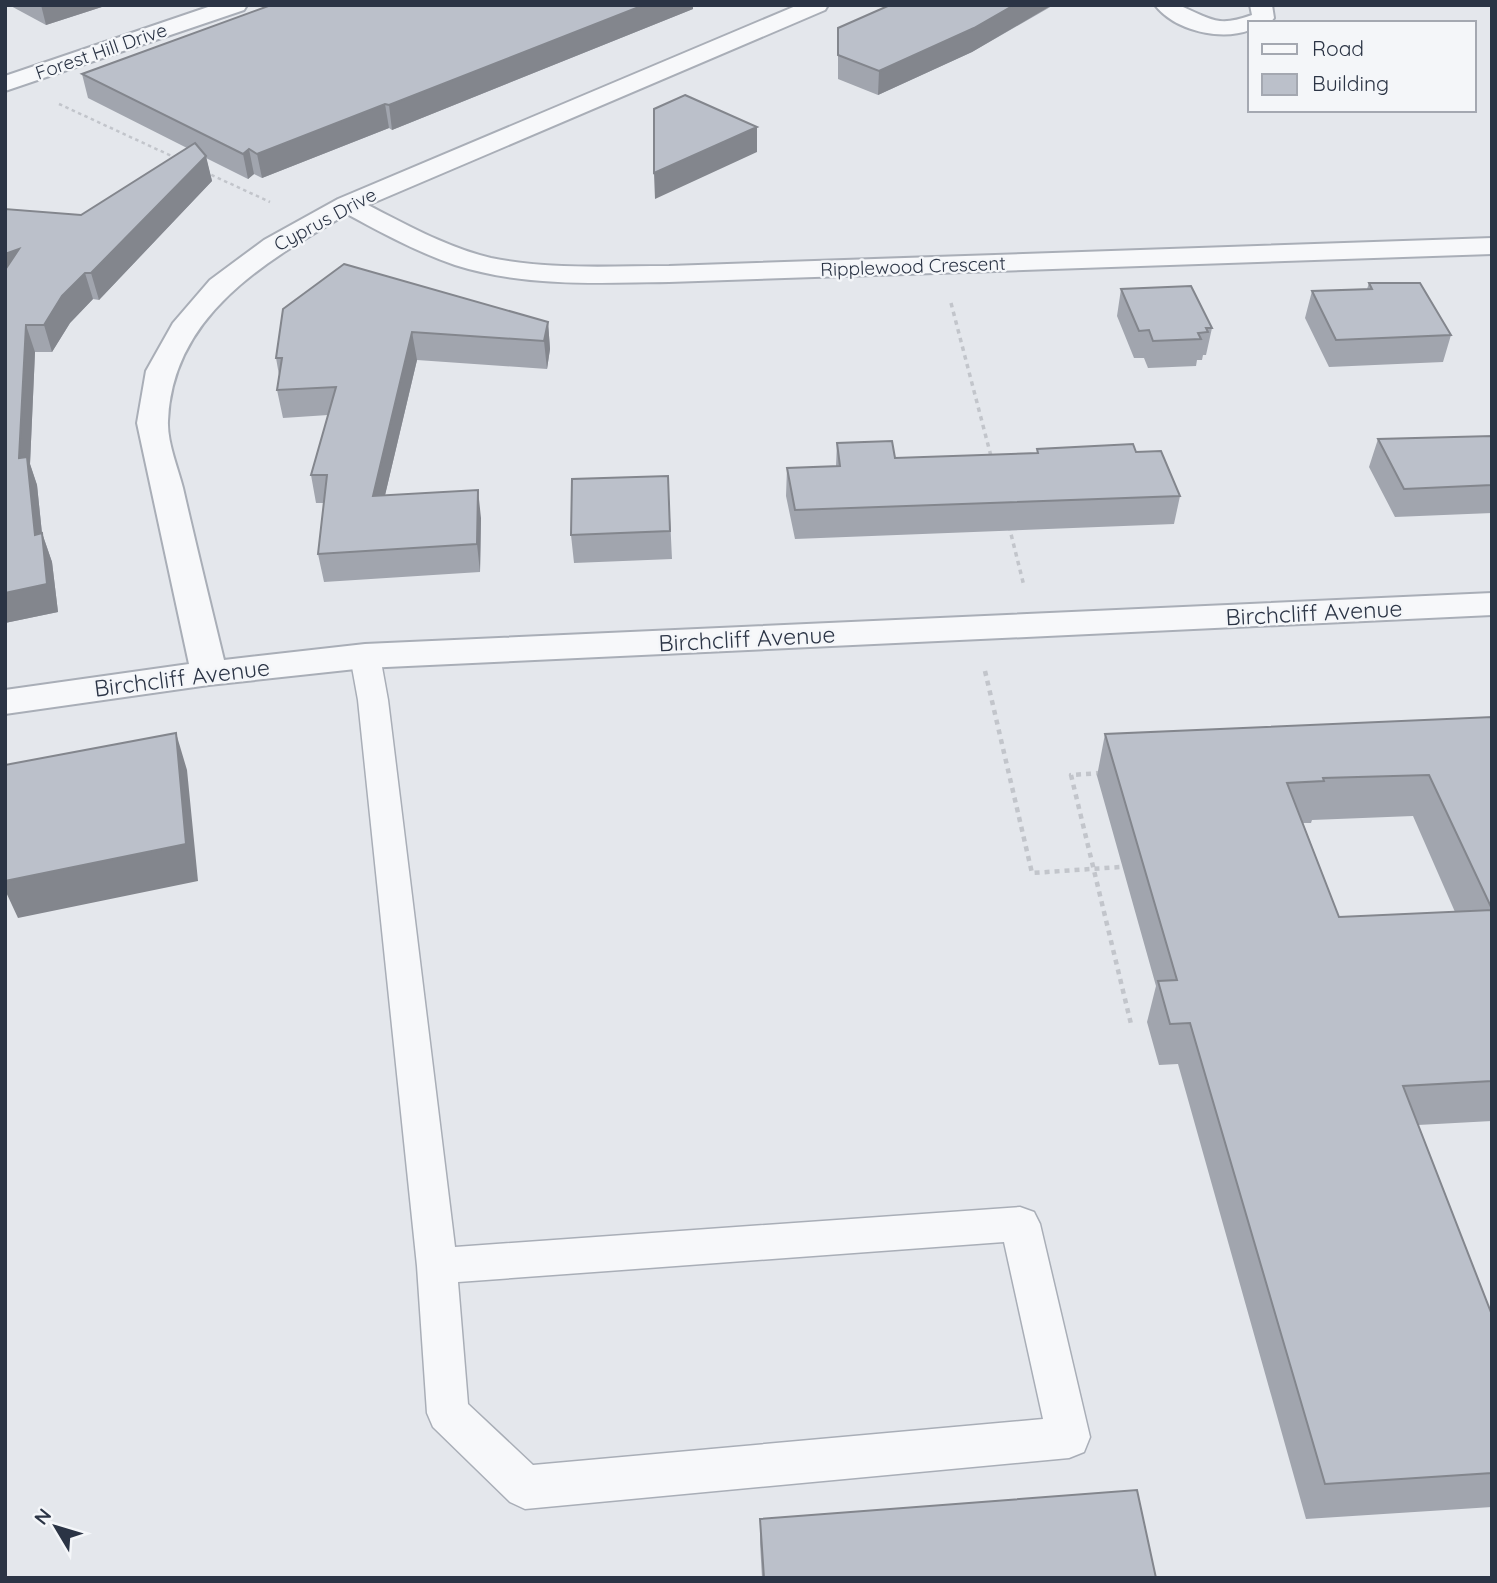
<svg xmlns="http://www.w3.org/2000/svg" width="1497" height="1583" font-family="Quicksand,sans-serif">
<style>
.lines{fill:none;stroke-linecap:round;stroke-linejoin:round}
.lane-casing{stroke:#a9aeb7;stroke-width:3}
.street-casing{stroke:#a9aeb7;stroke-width:4}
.path-far2{stroke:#c2c5cb;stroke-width:2.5;stroke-dasharray:3.5 3.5;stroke-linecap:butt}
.path-far1{stroke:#c2c5cb;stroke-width:3.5;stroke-dasharray:4.5 4.5;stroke-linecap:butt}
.path{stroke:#c2c5cb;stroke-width:4.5;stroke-dasharray:5 5;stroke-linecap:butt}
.lane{fill:#f7f8fa;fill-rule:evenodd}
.street{fill:#f7f8fa;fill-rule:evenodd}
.wall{fill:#a1a5ae;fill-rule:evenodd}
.shaded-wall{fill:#83868d}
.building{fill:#bbc0ca;stroke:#83868d;stroke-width:2}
.labels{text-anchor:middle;stroke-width:5;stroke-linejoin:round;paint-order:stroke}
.far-street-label{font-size:19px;fill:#2b3445;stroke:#f4f6f9}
.street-label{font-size:23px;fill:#2b3445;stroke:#f4f6f9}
</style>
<rect width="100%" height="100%" fill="#e4e7ec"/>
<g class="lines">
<defs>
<path id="lane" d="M365,646L375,649L380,656L388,700L455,1247L1020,1207L1034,1212L1040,1224L1090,1437L1084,1452L1069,1458L525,1509L510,1502L433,1427L427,1413L417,1266L358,700L350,656L355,649ZM1004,1242L1043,1419L533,1465L468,1404L458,1282Z"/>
<path id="street" d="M214,5H247L244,10L5,91V76Z
M798,5H828L825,10L368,205C407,225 448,248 491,258C549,270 610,266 669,266L1492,238V254L669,282C597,283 524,287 455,265C417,252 382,233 347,214C266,261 172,315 168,421C167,442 178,468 183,488C196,545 210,602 224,660L365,644L1492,593V615L365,668L209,685L5,714V690L189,664L137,423L146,371L173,323L210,280L264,240L338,199Z
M1155,5C1164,5 1176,3 1183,7C1213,20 1219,27 1252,15L1250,5H1272L1274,18L1270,23H1250V30C1221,41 1175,31 1155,5Z"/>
</defs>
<!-- lane casing -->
<use href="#lane" class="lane-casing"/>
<!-- street casing -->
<use href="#street" class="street-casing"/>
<!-- path-far2 -->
<path class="path-far2" d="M59,104L178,159
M205,172L270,202"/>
<!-- path-far1 -->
<path class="path-far1" d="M951,303L992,460
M1009,526L1024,586"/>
<!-- path -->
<path class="path" d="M985,671L1032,873L1120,867
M1101,773L1071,775L1131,1024"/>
<!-- lane -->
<use href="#lane" class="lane"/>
<!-- street -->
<use href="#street" class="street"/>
</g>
<!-- wall -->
<path class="wall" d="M9,5H108L46,25Z
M271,5H693V9L392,130L389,128L262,178L254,174L248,179L206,158L212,181L99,300L93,299L70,323L52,352H35L30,464L37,485L42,533L52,562L58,612L5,623V209L81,215L187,148L88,98L82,74Z
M1052,6L972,52L878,95L838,79V28Z
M1369,283L1451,335L1443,362L1329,367L1305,318L1312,291L1367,289Z
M1121,289L1212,328L1206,355H1203L1202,360H1197L1196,366L1148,368L1144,358H1134L1117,316Z
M283,309L548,322L550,349L547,369L417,360L385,495L481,518L480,572L324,582L318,554L324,503H316L311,475L328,415L283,418L277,390L279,375L276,358Z
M1492,436V513L1395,517L1369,467L1378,439Z
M837,443L895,458L1037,453V449L1136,452L1180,496L1174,524L795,539L786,496L787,468L836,466Z
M668,476L672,559L574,563L571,535Z
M1492,717V1121L1418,1125L1492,1315V1507L1306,1519L1178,1064L1159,1065L1147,1022L1156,986L1097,776L1105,734ZM1413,816L1455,912L1339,917L1303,823H1311L1312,820Z
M760,1519L1156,1578H762L760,1543Z"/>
<!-- shaded-wall -->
<path class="shaded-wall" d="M41,5H108L46,25Z
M644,5H693V9L392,130L389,105Z
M1014,5H1052L972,52L878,95L879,71Z
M385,104L389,128L262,178L257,154Z
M757,127V152L655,199L654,173Z
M249,149L254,174L248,179L243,154Z
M206,156L212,181L99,300L91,273Z
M19,249L5,284V254Z
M85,273L93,299L70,323L52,352L44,325L62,296Z
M548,322L550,349L547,369L544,341Z
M26,325L35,352L30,464L37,485L45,563L35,535L19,458Z
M412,332L417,360L378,525L373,496Z
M478,490L481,518L480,572L477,544Z
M42,533L52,562L58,612L5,623V593Z
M176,733L187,770L198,881L18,918L5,890V854Z"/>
<!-- building -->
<path class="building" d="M271,5H644L389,105L385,104L257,154L249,149L243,154L82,74Z
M890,5H1014L974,28L879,71L838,55V28Z
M685,95L757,127L654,173V109Z
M195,143L206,156L91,273H85L62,296L44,325H26L19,458L27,457L35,535L42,533L47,584L5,593V270L19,249L5,254V209L81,215Z
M344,264L548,322L544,341L412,332L373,496L478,490L477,544L318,554L327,475H311L336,387L277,390L282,358H276L283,309Z
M1369,283H1420L1451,335L1336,340L1312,291L1372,289Z
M1191,286L1212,328H1206L1208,332L1198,333L1201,339L1153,341L1149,330L1139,331L1121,289Z
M1492,436V485L1404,489L1378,439Z
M892,441L895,458L1038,453L1037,449L1133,444L1136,452L1161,451L1180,496L795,510L787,468L840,466L837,443Z
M668,476L670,531L571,535L572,479Z
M1492,717V909L1429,775L1323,778L1324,781L1287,783L1339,917L1492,910V1081L1403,1086L1492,1315V1473L1325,1484L1190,1023L1170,1024L1158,981L1177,980L1105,734Z
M176,733L186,844L5,881V765Z
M1137,1490L1156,1578H764L760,1519Z"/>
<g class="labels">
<!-- far-street labels -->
<g class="far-street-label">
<text transform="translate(101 51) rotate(-19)" y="7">Forest Hill Drive</text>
<text transform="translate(325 219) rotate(-28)" y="7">Cyprus Drive</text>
<text transform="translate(913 266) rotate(-2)" y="7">Ripplewood Crescent</text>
</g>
<!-- street labels -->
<g class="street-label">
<text transform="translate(1314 613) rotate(-3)" y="8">Birchcliff Avenue</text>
<text transform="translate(747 639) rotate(-3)" y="8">Birchcliff Avenue</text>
<text transform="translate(182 678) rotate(-7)" y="8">Birchcliff Avenue</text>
</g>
</g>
<!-- border -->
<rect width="1497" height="1583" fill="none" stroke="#2b3445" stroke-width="14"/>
<!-- legend -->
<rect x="1248" y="21" width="228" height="91" fill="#f4f6f9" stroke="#a4a8b1" stroke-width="2"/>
<rect x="1262" y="44" width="35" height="10" fill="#f7f8fa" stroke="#a4a8b1" stroke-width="2"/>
<text x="1312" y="56" font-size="21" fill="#2b3445">Road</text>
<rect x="1262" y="74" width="35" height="21" fill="#bbc0ca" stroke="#a4a8b1" stroke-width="2"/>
<text x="1312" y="91" font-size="21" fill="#2b3445">Building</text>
<!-- north arrow -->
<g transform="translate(56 1527) rotate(308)" stroke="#f4f6f9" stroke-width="5" paint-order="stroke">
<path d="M0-5L12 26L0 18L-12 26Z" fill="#2b3445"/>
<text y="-10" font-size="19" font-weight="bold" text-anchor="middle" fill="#2b3445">N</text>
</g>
</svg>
